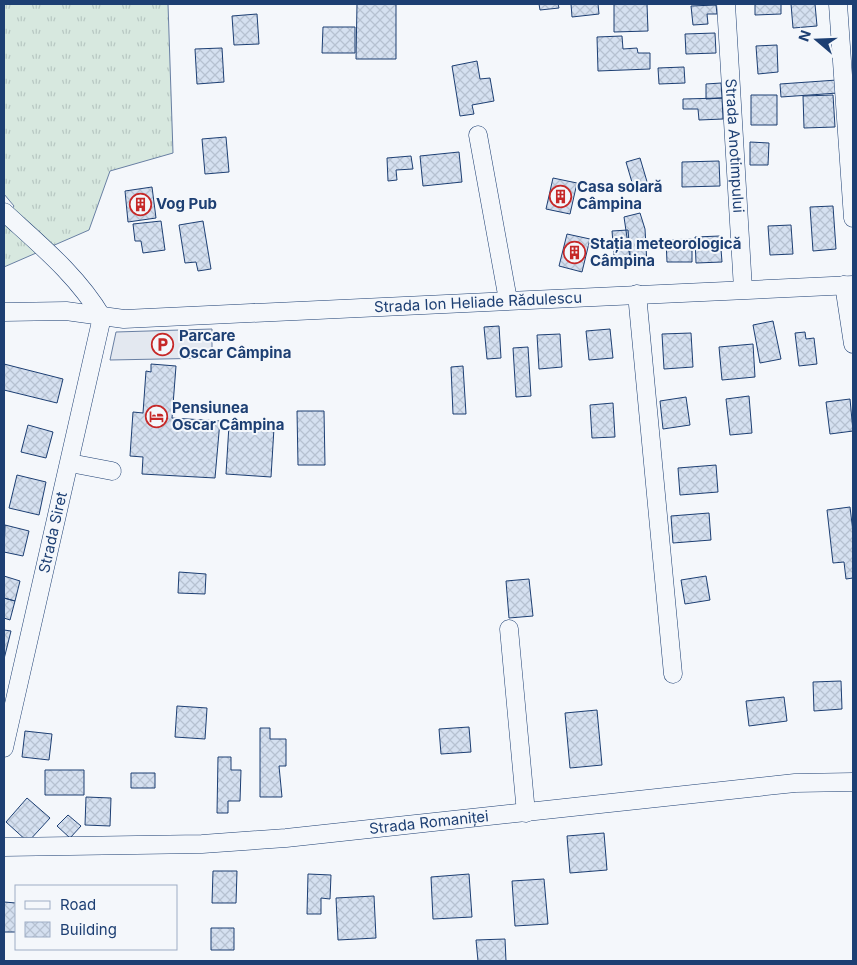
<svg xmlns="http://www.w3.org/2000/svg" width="857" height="965" font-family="Inter,sans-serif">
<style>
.grass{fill:url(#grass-tufts);stroke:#687fa3}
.parking{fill:#e3e8f0;stroke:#687fa3}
.building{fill:url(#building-cross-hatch);stroke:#1d3f73}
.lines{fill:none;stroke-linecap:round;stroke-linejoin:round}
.minor-casing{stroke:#1d3f73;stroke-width:19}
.minor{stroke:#f4f7fb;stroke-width:18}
.labels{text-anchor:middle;stroke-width:4;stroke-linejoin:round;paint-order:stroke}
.street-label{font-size:15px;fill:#1d3f73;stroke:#f4f7fb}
.poi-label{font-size:15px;font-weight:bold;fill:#1d3f73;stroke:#f4f7fb;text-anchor:start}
</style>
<defs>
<pattern id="grass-tufts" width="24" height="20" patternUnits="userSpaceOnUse" patternTransform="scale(1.25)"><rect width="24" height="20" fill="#d7e8df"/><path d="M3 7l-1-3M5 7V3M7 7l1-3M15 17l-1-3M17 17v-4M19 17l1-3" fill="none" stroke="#b8c8c3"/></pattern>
<pattern id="building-cross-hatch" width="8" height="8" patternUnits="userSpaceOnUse" patternTransform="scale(1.25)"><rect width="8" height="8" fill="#d5e0f0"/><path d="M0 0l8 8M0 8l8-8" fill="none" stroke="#b6c1d1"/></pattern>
</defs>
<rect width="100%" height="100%" fill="#f4f7fb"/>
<!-- grass -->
<path class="grass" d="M4,4H168L173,153L110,171L89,230L4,267V220L14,206L4,194Z"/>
<!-- parking -->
<path class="parking" d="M212,329V358L110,360L116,332Z"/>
<!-- building -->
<path class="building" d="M357,4H396V59H356Z
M539,4H558L559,8L540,10Z
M571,4H598L599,14L572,17Z
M614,4H647L648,31L614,32Z
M755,4H781V14L755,15Z
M791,4H815L817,26L793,28Z
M716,5L717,14H707L708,24L693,25L691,6Z
M257,14L259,44L234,45L232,16Z
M323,27H355V53H322Z
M715,33L716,53L686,54L685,34Z
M622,36L623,49L637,48L638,53H650V69L598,71L597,37Z
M777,45L778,72L758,74L756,46Z
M222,48L224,82L197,84L195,49Z
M477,61L480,79L490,78L494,101L472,105L474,114L460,116L452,66Z
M684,67L685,83L659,84L658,68Z
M837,80L838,93L781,97L780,84Z
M721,83L722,98L706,99V84Z
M751,95H777V125H751Z
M833,95L835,127L804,128L803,96Z
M722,98L723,119L699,120L698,109H683V99Z
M226,137L229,172L205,174L202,139Z
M750,142L769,143L768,165H750Z
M459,152L462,182L423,186L420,156Z
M411,156L413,169L396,170L397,180L388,181L387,158Z
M640,158L648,185L634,189L626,162Z
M719,161L720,186L682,187V162Z
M553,178L577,183L570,214L546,209Z
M152,187L156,218L128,222L125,191Z
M833,206L836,249L813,251L810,207Z
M640,213L645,229L647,264L631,265L624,217Z
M161,221L165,250L143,253L141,241H135L133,224Z
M203,221L211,269L198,271L196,262L185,263L179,225Z
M791,225L793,254L770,255L768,226Z
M628,230L631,265L615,267L612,231Z
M567,234L590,239L582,272L559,266Z
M720,236L722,262L696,263L695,237Z
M692,239V262H667L666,240Z
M773,321L781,359L760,363L753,325Z
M499,326L501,358L487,359L484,327Z
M610,329L613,358L589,360L586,331Z
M805,332L806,339L814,338L817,364L799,366L795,333Z
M691,333L693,367L664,369L662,334Z
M560,334L562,367L539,369L537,335Z
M753,344L755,377L722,380L719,347Z
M528,347L531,396L516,397L513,348Z
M4,364L63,379L57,403L4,390Z
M151,364L176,366L172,418L220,421L215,478L142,474L143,457L130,456L133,412L143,413L146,371L151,372Z
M463,366L466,414H453L451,367Z
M749,396L752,433L730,435L726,399Z
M686,397L690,425L663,429L660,401Z
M850,399L853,431L830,434L826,402Z
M613,403L615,437L592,438L590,405Z
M297,411H324L325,465H298Z
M28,425L53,432L46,458L21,452Z
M229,425L274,428L271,477L226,474Z
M716,465L718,492L680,495L678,468Z
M17,475L46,482L39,515L9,508Z
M850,507L853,532V578L846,579L844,562L833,563L827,510Z
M709,513L711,540L673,543L671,516Z
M5,525L29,531L23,556L4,552Z
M179,572L206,574L205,594L178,593Z
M4,576L20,581L15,601L4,598Z
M706,576L710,600L685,604L681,580Z
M529,579L533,616L509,618L506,581Z
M4,598L15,601L10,620L4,618Z
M4,630L11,631L4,659Z
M841,681L842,709L814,711L813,682Z
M784,697L787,721L749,726L746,701Z
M177,706L207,708L205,739L175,737Z
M597,710L602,765L570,768L565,713Z
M469,727L471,752L441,754L439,729Z
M260,728H270V739H286V766H279L282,797H260Z
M25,731L52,734L49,760L22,757Z
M218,757H231V770H241L240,801H228V813H217Z
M45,770H84V795H45Z
M131,773H155V788H131Z
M86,797L111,798L110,826L85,825Z
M27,798L50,818L28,842L6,822Z
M68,815L81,826L70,838L57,826Z
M604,833L607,870L570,873L567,836Z
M213,871H237L236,903H212Z
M308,874L331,875L330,899L321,898V914H307Z
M469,874L472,917L433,919L431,877Z
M544,879L548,924L515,926L512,881Z
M374,896L376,938L338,940L336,898Z
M4,902L16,903V932H4Z
M211,928H234V950H211Z
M505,939L506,961H478L476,940Z"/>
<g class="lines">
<defs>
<g id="minor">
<path id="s1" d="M726,4L743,289"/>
<path d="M838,4L853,218"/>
<path d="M478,135L508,300"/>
<path d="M4,212C40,245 77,275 102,317"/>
<path d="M844,285L853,344"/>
<path d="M637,294L673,674"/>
<path id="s2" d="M4,312L66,311L124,319L853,285"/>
<path d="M70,463L112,471"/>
<path d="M509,629L526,813"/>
<path id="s3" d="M4,748L102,317"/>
<path id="s4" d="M4,847L202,844L286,838L795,783L853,782"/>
</g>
</defs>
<!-- minor casing -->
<use href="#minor" class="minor-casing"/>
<!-- minor -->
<use href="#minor" class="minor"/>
</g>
<!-- icons -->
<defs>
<symbol id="building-ring" viewBox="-11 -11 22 22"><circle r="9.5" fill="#f4f7fb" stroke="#c62828" stroke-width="1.5"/><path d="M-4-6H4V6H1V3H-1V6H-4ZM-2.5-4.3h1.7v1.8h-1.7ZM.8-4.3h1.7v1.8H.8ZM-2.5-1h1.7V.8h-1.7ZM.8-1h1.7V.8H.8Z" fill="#c62828"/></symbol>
<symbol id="parking-ring" viewBox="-11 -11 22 22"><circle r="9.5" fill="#f4f7fb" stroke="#c62828" stroke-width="1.5"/><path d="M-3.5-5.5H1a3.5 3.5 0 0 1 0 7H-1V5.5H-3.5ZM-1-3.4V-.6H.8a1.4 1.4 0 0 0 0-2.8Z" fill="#c62828"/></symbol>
<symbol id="hotel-ring" viewBox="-11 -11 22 22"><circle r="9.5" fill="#f4f7fb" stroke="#c62828" stroke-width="1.5"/><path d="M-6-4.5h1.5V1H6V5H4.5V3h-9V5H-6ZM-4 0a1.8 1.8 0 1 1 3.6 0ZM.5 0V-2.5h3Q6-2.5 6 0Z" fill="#c62828"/></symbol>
</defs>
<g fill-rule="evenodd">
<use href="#building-ring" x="548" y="184" width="25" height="25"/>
<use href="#building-ring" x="128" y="192" width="25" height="25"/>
<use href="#building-ring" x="562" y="240" width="25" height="25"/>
<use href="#parking-ring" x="150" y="332" width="25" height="25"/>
<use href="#hotel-ring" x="144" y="404" width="25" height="25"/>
</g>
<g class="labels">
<!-- street labels -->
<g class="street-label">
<text dy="5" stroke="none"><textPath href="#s1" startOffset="142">Strada Anotimpului</textPath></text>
<text dy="5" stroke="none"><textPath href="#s2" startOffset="475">Strada Ion Heliade Rădulescu</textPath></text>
<text dy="5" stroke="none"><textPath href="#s3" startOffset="221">Strada Siret</textPath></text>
<text dy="5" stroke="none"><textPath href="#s4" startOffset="426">Strada Romaniței</textPath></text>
</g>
<!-- poi labels -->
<g class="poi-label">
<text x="577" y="192">Casa solară<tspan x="577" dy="17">Câmpina</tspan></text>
<text x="156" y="209">Vog Pub</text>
<text x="590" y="249">Stația meteorologică<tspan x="590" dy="17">Câmpina</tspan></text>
<text x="179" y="341">Parcare<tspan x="179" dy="17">Oscar Câmpina</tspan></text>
<text x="172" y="413">Pensiunea<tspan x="172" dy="17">Oscar Câmpina</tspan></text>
</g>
</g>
<!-- border -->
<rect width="857" height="965" fill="none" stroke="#1d3f73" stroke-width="10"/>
<!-- legend -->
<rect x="15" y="885" width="162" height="65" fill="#f4f7fb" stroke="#9eadc5"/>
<rect x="25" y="901" width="25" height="8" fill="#f4f7fb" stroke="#9eadc5"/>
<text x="60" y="910" font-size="15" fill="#1d3f73">Road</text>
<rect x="25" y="922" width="25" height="15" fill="url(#building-cross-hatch)" stroke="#9eadc5"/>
<text x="60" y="935" font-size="15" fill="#1d3f73">Building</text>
<!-- north arrow -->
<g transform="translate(817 40) rotate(289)" stroke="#f4f7fb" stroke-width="4" paint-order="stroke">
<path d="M0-4L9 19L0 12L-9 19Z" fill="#1d3f73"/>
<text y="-8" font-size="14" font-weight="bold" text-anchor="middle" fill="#1d3f73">N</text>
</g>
</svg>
